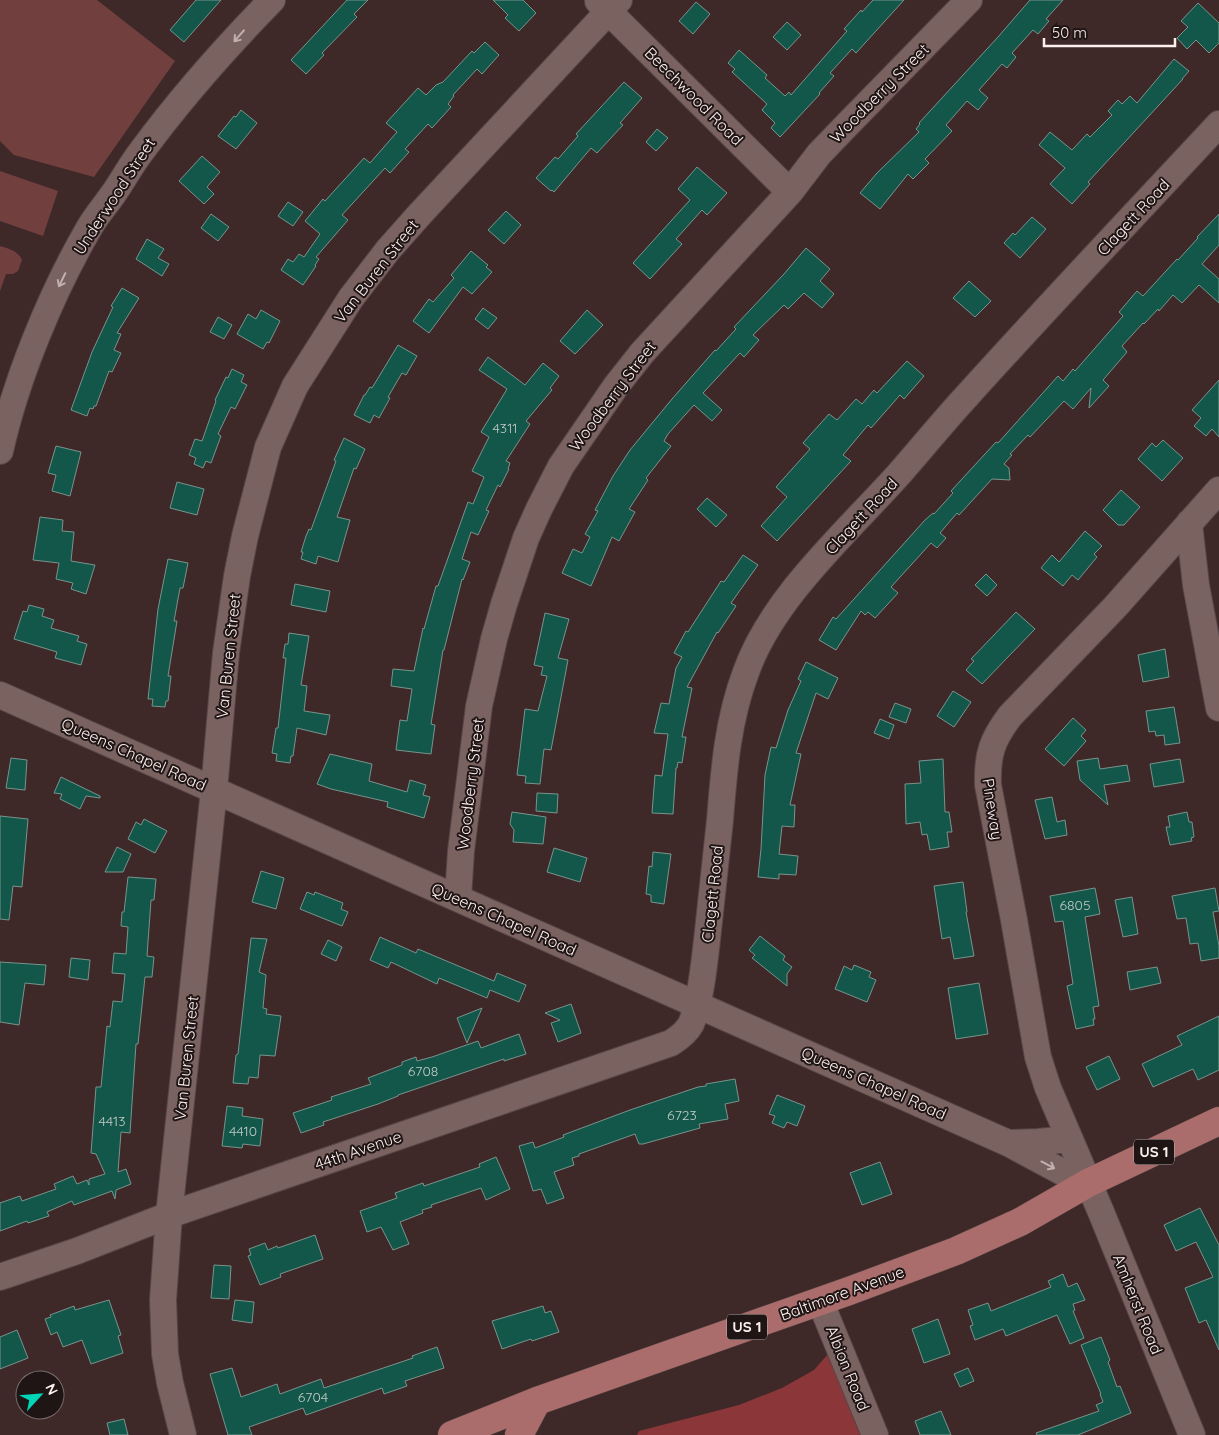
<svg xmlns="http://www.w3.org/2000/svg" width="1219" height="1435" font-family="Quicksand,sans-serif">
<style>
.green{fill:#713f3e}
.forest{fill:#8b3739}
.building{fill:#13574b;stroke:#79938c}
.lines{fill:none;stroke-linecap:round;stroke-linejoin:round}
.minor-casing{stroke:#584646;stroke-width:28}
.major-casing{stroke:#584646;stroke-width:29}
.minor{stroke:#7a6261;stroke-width:26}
.major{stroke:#ab6d6c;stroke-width:28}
.oneway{stroke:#c2b0af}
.labels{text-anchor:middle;stroke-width:4;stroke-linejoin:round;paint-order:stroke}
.number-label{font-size:14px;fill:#c2c9c5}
.shield{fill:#1e1514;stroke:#baaead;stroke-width:1}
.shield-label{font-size:15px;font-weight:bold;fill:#fdefee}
.street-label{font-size:16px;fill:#fdefee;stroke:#1e1514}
</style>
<rect width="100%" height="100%" fill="#3e2928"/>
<!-- green -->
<path class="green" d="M0,0H97L175,61L94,177L14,155L0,141Z
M0,171L58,191L43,236L0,221Z
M0,246C10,249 18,251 22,260L18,271L13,274H6L0,291Z"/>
<!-- forest -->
<path class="forest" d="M828,1354L860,1435H637L639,1431L739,1405L782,1388L814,1370Z"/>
<!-- building -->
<path class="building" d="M196,0H221L184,42L170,30Z
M347,0H368L354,14L357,17L322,53L324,55L306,74L291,60Z
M493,0H523L536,13L519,31L505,18L508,15Z
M873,0H904L856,53L852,49L830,73L834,76L819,93L820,94L780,137L771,128L775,123L762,110L767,104L732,72L735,69L728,63L739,50L767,75L765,78L785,96L789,92L791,95L847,31L844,29L861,10L862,12Z
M1030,0H1063L1046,19L1049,21L1038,34L1033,30L1012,53L1016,57L1007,68L1002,64L979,90L988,98L978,110L967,101L946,125L952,131L925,159L929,163L913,179L908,174L880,209L860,193L877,173L919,132L916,129L920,124L919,123L998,37Z
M696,2L710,14L693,34L679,21Z
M1198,3L1219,23V43L1209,53L1196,40L1187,49L1177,38L1188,27L1181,21Z
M787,22L801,35L787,50L773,37Z
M485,42L499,55L482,74L477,69L453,95L454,96L448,104L451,107L432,128L428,124L405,149L409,152L390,173L385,168L342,215L348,220L316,257L319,259L315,265L316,266L303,285L281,270L288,259L293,262L299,254L304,257L320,234L305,221L323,199L325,201L364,158L370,163L397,132L386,123L418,88L426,95L436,85L443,82L472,51L474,53Z
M1174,59L1189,71L1182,79H1183L1088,182L1090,184L1072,204L1050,184L1065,168L1039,145L1050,132L1072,150L1087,134L1090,137L1112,115L1108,111L1118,100L1122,104L1130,96L1137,103Z
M624,82L642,98L620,123L623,125L597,153L591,148L554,192L552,190L551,191L536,178L555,157L558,159L578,136L576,134Z
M241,110L257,123L236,149L218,136L234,116L236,117Z
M657,129L668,138L656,151L646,142Z
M202,156L220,172L207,187L214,194L204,204L179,181Z
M697,167L727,193L707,215L702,210L676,239L682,244L650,279L633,263L690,200L678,189Z
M288,202L303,212L293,226L278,216Z
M506,211L521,225L504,244L488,230Z
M211,214L229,227L218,241L201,228Z
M1219,214V245L1202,264L1219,279V303L1199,285L1182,303L1173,295L1159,311L1158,309L1144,324L1143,323L1122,346L1127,352L1103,380L1109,386L1089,408L1091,388L1073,409L1064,401L1030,437L1028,435L1010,454L1012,455L1004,464L1009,468L1010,480L992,479L959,515L957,513L940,533L946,538L937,548L931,543L891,587L898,593L875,618L868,612L865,615L861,611L836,650L819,640L833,617L836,619L925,520L933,513L934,514L953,493L951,491L996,442L998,443L1058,376L1063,381L1073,369L1075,371L1123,316L1119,312L1137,291L1143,296L1177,259L1178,260L1198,238L1197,237Z
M1032,217L1046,229L1020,258L1004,243L1013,233L1015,235Z
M147,239L164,249L158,258L169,264L162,276L136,259Z
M806,248L830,269L820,281L834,294L822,308L804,293L788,309L784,305L753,335L759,340L744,357L740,353L703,393L722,410L712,421L694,405L668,434L664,441L671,446L646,478L648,480L629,509L635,512L619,541L612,537L591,586L562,573L573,549L582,553L590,537L585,534L598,511L595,510L613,476L630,450L672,399L715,350L716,351L736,329L734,327L784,274Z
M471,251L488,265L486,267L492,272L472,294L463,287L429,333L413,321L429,299L433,302L454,278L451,275Z
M969,281L991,301L975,317L953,298Z
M122,288L139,298L117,333L121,334L114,350L121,353L112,372L109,371L96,406H94L93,409L90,408L87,416L71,410L92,352L113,307L111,306Z
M483,308L497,318L488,329L475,319Z
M261,310L280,321L269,343L267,342L263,349L237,334L248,314L256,319Z
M587,310L603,325L575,354L560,341Z
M218,317L232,325L224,339L210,332Z
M398,345L417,356L406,375L402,373L388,397L390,398L379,418L374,415L370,423L354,415L364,395H365L370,387L372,388Z
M488,357L525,385L543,363L559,376L550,388L552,390L526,421L530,424L506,461L510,463L508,469H509L500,487L498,485L486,510L489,511L478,535L471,532L462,559L470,562L463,580L462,579L444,650H443L431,724L435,725L431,754L396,750L400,720L407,721L412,689L391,686L393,669L414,671L423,628L424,629L436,586H438L468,502L473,504L484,477L472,471L489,437L481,432L507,389L479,370Z
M907,361L924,376L904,399L900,395L871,428L868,425L843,455L851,461L777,541L761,526L787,497L776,487L810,449L803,443L829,414L837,420L856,399L862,404L874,390L877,393Z
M232,369L244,375L241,382L247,385L235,409L231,407L218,434L221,436L211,463L206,461L203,468L194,464L196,458L189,455L195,439L202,441L216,401L215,400L226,377L228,378Z
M1219,380V437L1212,429L1206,436L1194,426L1201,418L1192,410Z
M344,438L365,449L357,467L356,469L354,468L337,517L350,520L338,562L318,556L316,564L301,559L303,552H301L306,536L309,529L311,530L336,461L334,460Z
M1163,440L1183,458L1162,481L1138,459L1152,443L1156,447Z
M56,446L81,452L70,496L52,491L56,475L48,473Z
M177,482L204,489L197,515L170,508Z
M1121,490L1140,507L1124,525H1118L1103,510Z
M707,498L727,515L716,527L697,509Z
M40,517L63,520L62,531L74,532L71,561L95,565L86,594L71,589L73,583L56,579L59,563L33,560Z
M1085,531L1102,546L1094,554L1097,557L1078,580L1072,575L1063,586L1041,568L1052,555L1059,562Z
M743,555L758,565L731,603L736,606L718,633L717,632L687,687L692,688L682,737H686L682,763L678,762L677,768H676L673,814L652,813L655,775L662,776L668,734L654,733L661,703L669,704L676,668L682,657L674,653L686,631L688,632L721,581L724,582Z
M168,559L188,563L183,588H180L174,621H177L168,676H171L168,701H166L165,707L152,706L153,699H148L158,609Z
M986,574L997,585L987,596L975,585Z
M295,584L330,591L326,612L291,605Z
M29,605L44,609L42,616L54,620L51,628L79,636L77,641L87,644L81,665L55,658L57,652L14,639L23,611L27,612Z
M1016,612L1035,629L982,684L966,670L974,661L971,659Z
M545,613L569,619L558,658L568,660L551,750L544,749L540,784L525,783L526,776L517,775L525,709L538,711L547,676L541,675L543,667L534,665Z
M289,633L309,636L301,685L307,686L304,711L330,715L326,735L297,728L293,756H291L290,763L276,761L277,754L272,753L276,728H278L286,658H283L285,644H288Z
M1165,649L1169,677L1143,682L1138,655Z
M806,662L838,678L828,699L816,693L796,753L801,754L790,805H795L794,827L782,826L779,854L798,856L796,875L779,874V879L758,877L761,849L765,775L771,747L776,748L788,710L801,681L798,679Z
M953,691L971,702L954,727L937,716Z
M895,703L911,709L906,723L889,717Z
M1174,707L1180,743L1165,745L1164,735L1156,736L1155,731L1149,732L1146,711Z
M1073,718L1086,730L1081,736L1086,741L1064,766L1045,749Z
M880,719L894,725L889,739L874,733Z
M330,754L372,764L369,781L407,792L410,780L426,785L423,795L430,797L424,818L387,807L388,802L331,789L317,784Z
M11,758L27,760L25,790L6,788Z
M1098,758L1100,769L1127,765L1130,781L1104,785L1108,805L1080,780L1077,761Z
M943,759L945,812H949L952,832H947L949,847L930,850L927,834L922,835L920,822L906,824L905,784L921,783L919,761Z
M1180,759L1184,782L1154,787L1150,764Z
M61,777L100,796V798L86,796L80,809L60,799L62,794L54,793Z
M537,793L558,794L557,813L536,811Z
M1052,797L1057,822L1065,820L1067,835L1045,839L1035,800Z
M512,812L546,817L543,844L513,842L514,830L510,824Z
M1187,812L1189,822H1192L1194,837L1191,838L1192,841L1170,845L1166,827H1170L1168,816Z
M0,816L28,819L22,887L13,886L9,920L0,919Z
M144,819L167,831L155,853L128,839L136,822L141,825Z
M117,847L131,854L123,872H105Z
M554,848L587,858L580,882L547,872Z
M653,852L671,854L664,904L651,902V895L646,894L649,866L652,867Z
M261,871L284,878L276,909L252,902Z
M128,877L156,879L154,900H151L147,956L154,957L152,977H145L138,1044H136L130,1133L121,1132L118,1172L126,1169L131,1184L116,1190L115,1199L112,1191L74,1205L72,1201L47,1212L49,1216L28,1223L27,1221L0,1231V1203L20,1196L22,1201L56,1189L54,1184L73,1176L77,1184L87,1180L89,1185V1179L105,1174L96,1154L91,1153L96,1087H101L107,1026L110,1027L113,1001L122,1002L125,974L112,973L114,953L126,954L128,927L121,926L122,912H124Z
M963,882L967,912H966L974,956L954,959L950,937L942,939L934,886Z
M1095,888L1100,914L1085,917L1099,1006L1093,1007L1095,1019H1093L1094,1025L1076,1029L1067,986L1073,984L1063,921L1055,922L1050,896Z
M1215,888L1219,911L1213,912L1219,946V958L1201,961L1198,943L1190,944L1186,918L1177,919L1172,896Z
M307,892L314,895L315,892L343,903L341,909L348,912L342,926L300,909Z
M1132,897L1138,934L1123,937L1115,900Z
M760,936L785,956L783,960L792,967L787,974V986L752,958L755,955L749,950Z
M380,937L416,953L418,949L494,981L497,973L526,985L519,1002L490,990L487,998L439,978L437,984L391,962L388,968L370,960Z
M251,938L267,939L259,972L266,975L263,1008L267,1009L266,1014L281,1016L275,1056L260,1055L258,1078L249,1077L248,1084L233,1083L236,1055L238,1054Z
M328,940L342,947L336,961L321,954Z
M71,958L90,960L88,980L69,977Z
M0,962L46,965L44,985L25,983L19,1025L0,1022Z
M854,965L871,972L869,977L876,980L867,1002L835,989L844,966L852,970Z
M1157,967L1161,983L1130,990L1127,972Z
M979,983L988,1034L956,1039L948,988Z
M571,1004L581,1033L558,1042L551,1023L560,1020L545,1013Z
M482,1008L467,1043L457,1018Z
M1219,1016V1070L1198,1080L1193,1069L1153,1087L1142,1064L1182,1045L1177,1036Z
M519,1034L526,1054L504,1061V1059L398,1095V1096L378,1104L323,1122L324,1125L301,1133L293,1113L332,1100L331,1097L371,1084L368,1078L402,1065V1062L416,1057L417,1061L432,1057L478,1041L481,1048Z
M1109,1056L1120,1079L1097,1090L1086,1067Z
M735,1079L739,1101L725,1104L728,1119L699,1124L700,1128L643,1144H639L635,1134L579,1154V1156L572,1158L574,1165L554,1172L564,1198L547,1204L541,1189L533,1191L519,1146L533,1142L535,1148L564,1137L563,1135L630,1110L698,1087L706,1086V1084Z
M777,1095L805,1106L797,1126L787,1122L784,1128L772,1123L775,1116L769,1114Z
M227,1106L243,1108L242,1116L263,1119L260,1146L243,1144L242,1148L222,1146Z
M496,1157L510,1189L486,1200L481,1188L431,1205L432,1207L422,1210L423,1213L400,1222L409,1244L393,1250L381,1227L367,1232L360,1211L397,1198L395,1193L423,1183L424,1186L480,1167L479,1164Z
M880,1162L892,1194L862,1205L850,1173Z
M1200,1208L1219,1245V1350L1206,1320L1199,1323L1185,1288L1213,1277L1196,1242L1176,1251L1164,1225Z
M315,1235L323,1259L280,1274L281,1277L260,1285L248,1256L251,1255L249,1249L265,1243L268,1250L277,1246L278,1248Z
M214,1265L231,1266L229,1299L211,1298Z
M1063,1274L1068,1287L1077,1283L1085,1300L1073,1304L1075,1310L1073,1311L1084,1338L1070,1344L1057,1315L1006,1336L1003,1329L975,1340L970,1326L973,1325L968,1310L988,1303L991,1311L1051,1287L1048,1281Z
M109,1300L121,1335L118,1336L123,1353L91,1364L82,1340L63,1347L57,1332L51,1335L45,1319L51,1317L50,1315L74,1306L75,1310Z
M235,1300L254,1302L252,1323L232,1320Z
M543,1306L545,1313L551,1311L559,1332L532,1341L531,1339L502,1349L492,1321Z
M938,1319L950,1354L924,1363L912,1329Z
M17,1330L28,1358L0,1369V1337Z
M1101,1337L1110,1360L1108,1362L1117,1387L1120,1386L1131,1413L1078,1435H1037L1036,1433L1099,1411L1096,1405L1103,1402L1100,1394H1101L1081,1345Z
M437,1347L444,1368L405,1381L407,1386L384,1394L382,1388L306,1415L303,1408L249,1427L252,1435H228L210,1374L232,1368L241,1397L277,1384L280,1394L321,1379L324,1388L413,1358L412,1356Z
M968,1368L974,1381L960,1387L954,1374Z
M941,1411L951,1435H920L915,1421Z
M124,1419L128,1435H110L107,1423Z"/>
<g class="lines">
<defs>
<path id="minor" d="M598,1L790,192
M0,451C16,379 51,294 88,230C95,217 105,206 114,193C123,180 131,165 141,152C180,99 226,47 272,0
M1189,523L1196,585L1219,708
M0,695L1008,1143L1077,1180L1088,1183
M458,898L461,851L479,706L494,639L504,604L526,538L539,509L561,466L616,386L642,353L790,192L819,154L845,127L969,0
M1008,1143L1038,1142L1069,1139
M0,1277L77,1251L169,1215L671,1043C679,1038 686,1033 691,1024C701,1001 705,957 708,931C712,894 716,857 720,820C724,769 728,719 746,672C772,598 847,532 899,474C921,449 942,423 965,398C1048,306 1134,215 1219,124
M820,1301L875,1435
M183,1435L170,1383L165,1354L163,1300L169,1215L214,790L226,653L237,576L245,536L268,447L295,386L351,298L388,250L420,214L619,0
M1192,1435L1101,1212L1048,1088L1038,1057L1014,920L988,785C987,754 992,740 1010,716L1115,607L1219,490"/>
<path id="major" d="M452,1435L537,1401L849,1291L956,1251L1020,1222L1088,1183L1219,1121
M519,1435L537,1401"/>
</defs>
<!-- minor casing -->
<use href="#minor" class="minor-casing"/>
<!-- major casing -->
<use href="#major" class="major-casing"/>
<!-- minor -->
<use href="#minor" class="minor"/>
<!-- major -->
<use href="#major" class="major"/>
</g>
<!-- one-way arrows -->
<defs><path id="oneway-shaft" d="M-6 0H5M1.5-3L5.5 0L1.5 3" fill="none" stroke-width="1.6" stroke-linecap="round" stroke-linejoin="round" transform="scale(1.25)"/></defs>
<g class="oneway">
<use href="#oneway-shaft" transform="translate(239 36) rotate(131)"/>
<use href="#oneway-shaft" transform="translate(62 280) rotate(116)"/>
<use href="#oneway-shaft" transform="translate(1048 1165) rotate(28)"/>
</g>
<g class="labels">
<!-- number labels -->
<g class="number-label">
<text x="505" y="433">4311</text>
<text x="1075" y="910">6805</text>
<text x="423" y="1076">6708</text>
<text x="682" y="1120">6723</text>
<text x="112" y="1126">4413</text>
<text x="243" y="1136">4410</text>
<text x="313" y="1402">6704</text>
</g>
<!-- shield labels -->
<g class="shield">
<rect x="1134" y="1139.5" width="40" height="25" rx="4"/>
<rect x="727" y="1314.5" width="40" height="25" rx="4"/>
</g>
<g class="shield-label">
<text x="1154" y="1157">US 1</text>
<text x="747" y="1332">US 1</text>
</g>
<!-- street labels -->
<g class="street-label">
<text transform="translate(879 93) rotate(-45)" y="6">Woodberry Street</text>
<text transform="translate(694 96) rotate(45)" y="6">Beechwood Road</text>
<text transform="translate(114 196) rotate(-57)" y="6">Underwood Street</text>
<text transform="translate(1133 217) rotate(-47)" y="6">Clagett Road</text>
<text transform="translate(376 271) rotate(-52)" y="6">Van Buren Street</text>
<text transform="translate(612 396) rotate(-53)" y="6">Woodberry Street</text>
<text transform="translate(861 516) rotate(-47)" y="6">Clagett Road</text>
<text transform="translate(228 656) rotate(-84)" y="6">Van Buren Street</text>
<text transform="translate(134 754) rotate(24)" y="6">Queens Chapel Road</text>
<text transform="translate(470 784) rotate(-83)" y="6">Woodberry Street</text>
<text transform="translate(993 809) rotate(81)" y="6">Pineway</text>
<text transform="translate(712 894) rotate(-84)" y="6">Clagett Road</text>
<text transform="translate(504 919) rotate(24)" y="6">Queens Chapel Road</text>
<text transform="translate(186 1058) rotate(-84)" y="6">Van Buren Street</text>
<text transform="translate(874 1083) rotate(24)" y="6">Queens Chapel Road</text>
<text transform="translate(358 1150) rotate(-19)" y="6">44th Avenue</text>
<text transform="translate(842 1293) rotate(-20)" y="6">Baltimore Avenue</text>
<text transform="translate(1138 1304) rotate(68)" y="6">Amherst Road</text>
<text transform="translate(848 1368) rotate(68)" y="6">Albion Road</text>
</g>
</g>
<!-- north arrow -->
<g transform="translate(40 1395) rotate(64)"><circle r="24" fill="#1e1514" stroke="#776c6b"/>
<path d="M0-4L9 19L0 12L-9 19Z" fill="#00d5b7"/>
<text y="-8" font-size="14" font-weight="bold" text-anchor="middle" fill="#fdefee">N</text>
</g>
<!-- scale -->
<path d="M1044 38v8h131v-8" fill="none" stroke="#fdefee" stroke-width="2.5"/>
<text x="1052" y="38" font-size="15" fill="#fdefee" stroke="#1e1514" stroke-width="4" paint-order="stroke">50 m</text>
</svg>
